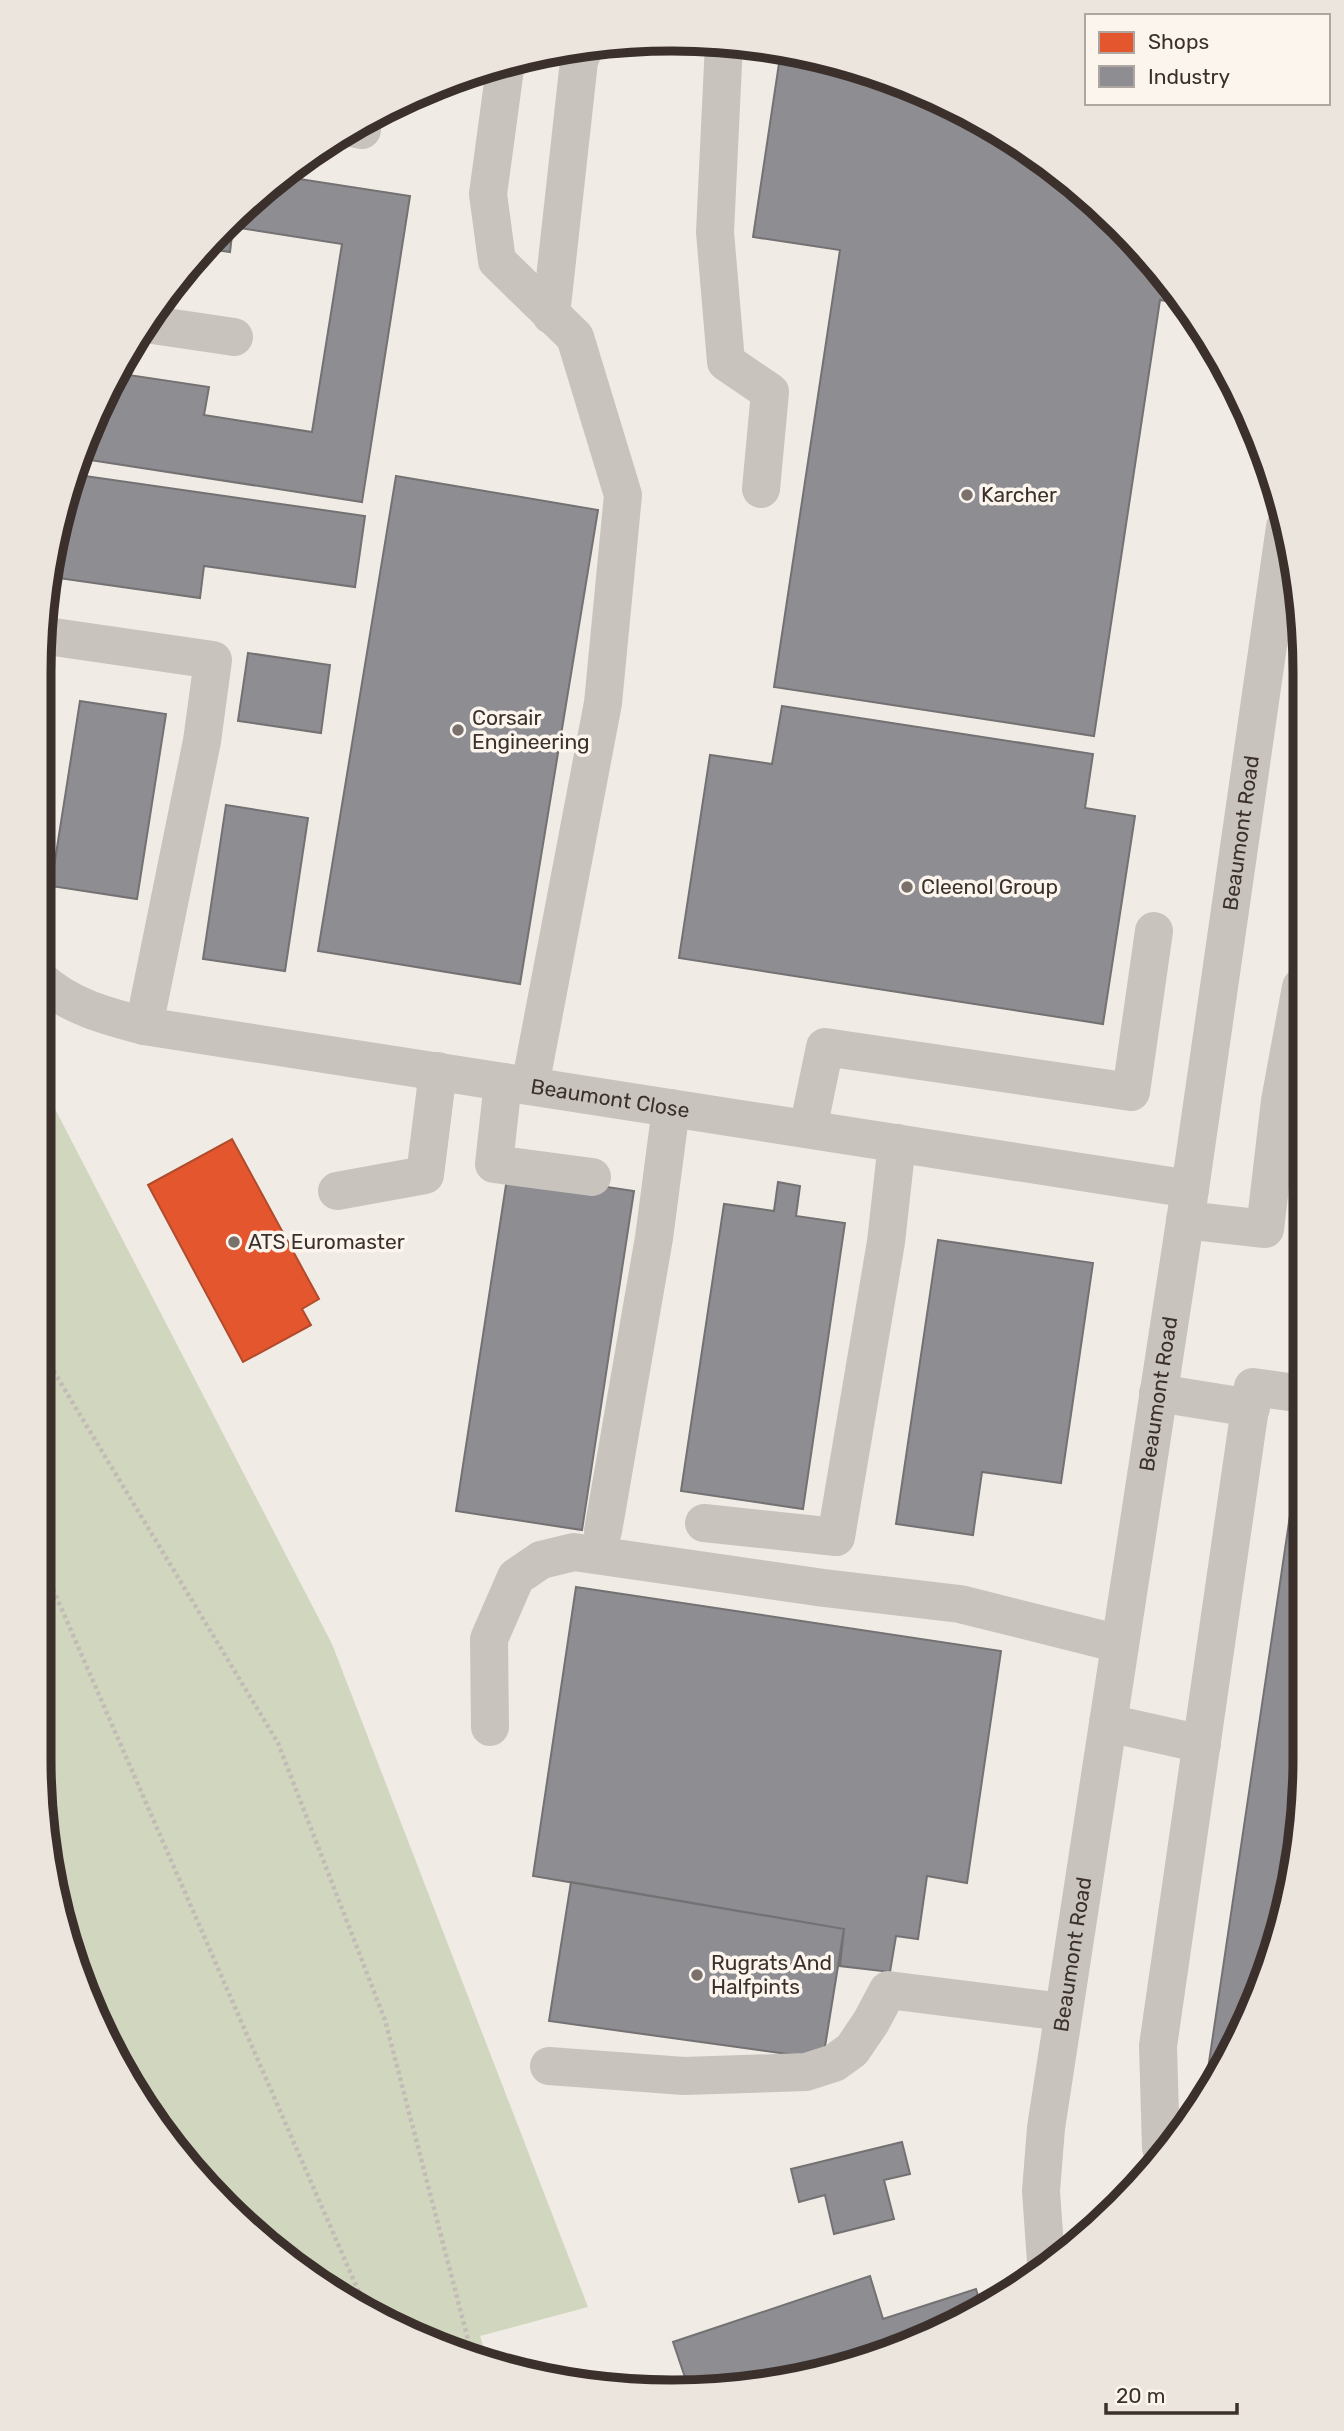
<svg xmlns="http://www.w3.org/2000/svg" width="1344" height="2431" font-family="Rubik,sans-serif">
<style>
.green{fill:#d1d6bf}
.shops{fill:#e4572e;stroke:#b14b2d;stroke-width:2}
.industry{fill:#8d8d92;stroke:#747173;stroke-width:2}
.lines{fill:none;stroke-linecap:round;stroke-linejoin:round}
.path{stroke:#c2bbb6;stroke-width:4.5;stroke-dasharray:3.5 3.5;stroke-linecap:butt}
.minor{stroke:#c9c3be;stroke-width:38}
.poi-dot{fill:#7a716c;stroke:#fbf5ee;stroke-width:2.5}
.labels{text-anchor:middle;stroke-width:7;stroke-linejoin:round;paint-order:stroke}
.poi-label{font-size:21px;fill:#3b302b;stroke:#fbf5ee;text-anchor:start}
.street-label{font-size:21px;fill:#3b302b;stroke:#fbf5ee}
.rim{fill:none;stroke:#3b302b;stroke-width:9}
</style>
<rect width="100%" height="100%" fill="#f0ebe5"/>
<!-- green -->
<path class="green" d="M39,1078L332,1644L588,2307L480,2336L489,2362L320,2286L169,2144L72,1962L39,1759Z"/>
<!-- shops -->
<path class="shops" d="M232,1139L319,1299L302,1309L311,1325L243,1362L148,1185Z"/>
<!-- industry -->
<path class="industry" d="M781,50L876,72L989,124L1120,224L1185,304L1160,300L1094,736L774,687L840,250L753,237Z
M280,176L410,196L362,502L77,458L116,373L209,387L204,415L312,432L342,244L233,227L230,252L203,248Z
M71,474L365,516L355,587L204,566L200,598L51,577Z
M396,476L598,510L520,984L318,951Z
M248,653L330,665L321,733L238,721Z
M80,701L166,714L137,899L51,886Z
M782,706L1093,754L1085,808L1135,816L1103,1024L679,958L710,755L772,764Z
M226,805L308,818L285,971L203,959Z
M508,1172L634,1191L582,1530L456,1511Z
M778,1182L800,1186L796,1216L845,1223L803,1509L681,1491L724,1204L774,1211Z
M938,1240L1093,1263L1061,1483L982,1472L973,1535L896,1524Z
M1300,1448L1303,1449L1304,1800L1272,1962L1220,2076L1204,2096Z
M576,1587L1001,1651L967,1883L927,1876L918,1939L896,1936L890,1972L840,1966L844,1929L533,1876Z
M571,1882L844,1929L823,2059L549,2021Z
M902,2142L910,2174L884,2180L894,2219L834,2234L825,2195L799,2202L791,2169Z
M870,2276L883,2319L976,2289L980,2303L914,2344L713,2391L689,2389L673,2342Z"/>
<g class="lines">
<!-- path -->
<path class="path" d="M39,1047L44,1035
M39,1347L278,1743L385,2020L472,2355
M39,1557L365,2306"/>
<!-- minor -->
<g class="minor">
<path d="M724,43L715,232L726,362L770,392L761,489"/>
<path d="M506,61L488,194L497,261L575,337L623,495L603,703L530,1086"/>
<path d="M352,128L362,130"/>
<path d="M551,315L579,61L585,47"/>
<path d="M146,324L234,337"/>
<path d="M40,635L213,660L202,741L144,1026"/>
<path id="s1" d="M39,979C68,1006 106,1016 144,1026L1190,1189"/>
<path d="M503,1082L494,1164L592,1177"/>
<path d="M808,1129L825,1047L1131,1092L1154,931"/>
<path d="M337,1191L425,1175L438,1071"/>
<path d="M1185,1220L1265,1229L1280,1101L1301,987"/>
<path d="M1158,1393L1251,1408"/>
<path d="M704,1523L836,1537L886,1242L897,1143"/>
<path d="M603,1531L654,1238L671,1108"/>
<path d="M1108,1723L1202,1744"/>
<path d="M490,1727L489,1639L516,1577L541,1560L574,1552L824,1588L960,1604L1120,1644"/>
<path d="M549,2066L684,2076L806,2072L834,2063L852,2050L871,2022L888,1990L1063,2012"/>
<path d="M1161,2148L1158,2046L1253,1387L1303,1394"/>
<path id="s2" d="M1046,2262L1041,2191L1046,2128L1190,1189L1285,527"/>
</g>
</g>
<!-- markers -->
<g class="poi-dot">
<circle cx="967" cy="495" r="7"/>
<circle cx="458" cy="730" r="7"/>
<circle cx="907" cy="887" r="7"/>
<circle cx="234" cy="1242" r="7"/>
<circle cx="697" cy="1975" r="7"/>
</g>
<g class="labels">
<!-- poi labels -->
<g class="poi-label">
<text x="981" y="502">Karcher</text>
<text x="472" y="725">Corsair<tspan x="472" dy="24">Engineering</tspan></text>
<text x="921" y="894">Cleenol Group</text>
<text x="248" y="1249">ATS Euromaster</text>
<text x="711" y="1970">Rugrats And<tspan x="711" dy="24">Halfpints</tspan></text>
</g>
<!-- street labels -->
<g class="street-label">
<text dy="7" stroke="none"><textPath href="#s2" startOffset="1444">Beaumont Road</textPath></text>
<text dy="7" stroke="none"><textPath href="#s1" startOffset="588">Beaumont Close</textPath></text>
<text dy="7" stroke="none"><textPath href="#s2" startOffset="877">Beaumont Road</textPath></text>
<text dy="7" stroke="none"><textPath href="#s2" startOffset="310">Beaumont Road</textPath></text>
</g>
</g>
<!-- crop -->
<path d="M0 0H1344V2431H0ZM672 51H672A621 621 0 0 1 1293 672V1759A621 621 0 0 1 672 2380H672A621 621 0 0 1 51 1759V672A621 621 0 0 1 672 51Z" fill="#ece5de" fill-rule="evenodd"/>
<path class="rim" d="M672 51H672A621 621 0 0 1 1293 672V1759A621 621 0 0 1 672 2380H672A621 621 0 0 1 51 1759V672A621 621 0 0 1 672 51Z"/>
<!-- legend -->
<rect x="1085" y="14" width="245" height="91" fill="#fbf5ee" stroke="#aea6a0" stroke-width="2"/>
<rect x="1099" y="32" width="35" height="21" fill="#e4572e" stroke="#aea6a0" stroke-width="2"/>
<text x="1148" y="49" font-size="21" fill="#3b302b">Shops</text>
<rect x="1099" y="66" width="35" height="21" fill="#8d8d92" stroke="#aea6a0" stroke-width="2"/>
<text x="1148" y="84" font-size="21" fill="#3b302b">Industry</text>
<!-- scale -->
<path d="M1106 2403v10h131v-10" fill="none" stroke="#3b302b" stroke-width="3.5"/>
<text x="1116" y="2403" font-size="21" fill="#3b302b" stroke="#fbf5ee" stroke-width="5" paint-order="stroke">20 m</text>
</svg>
